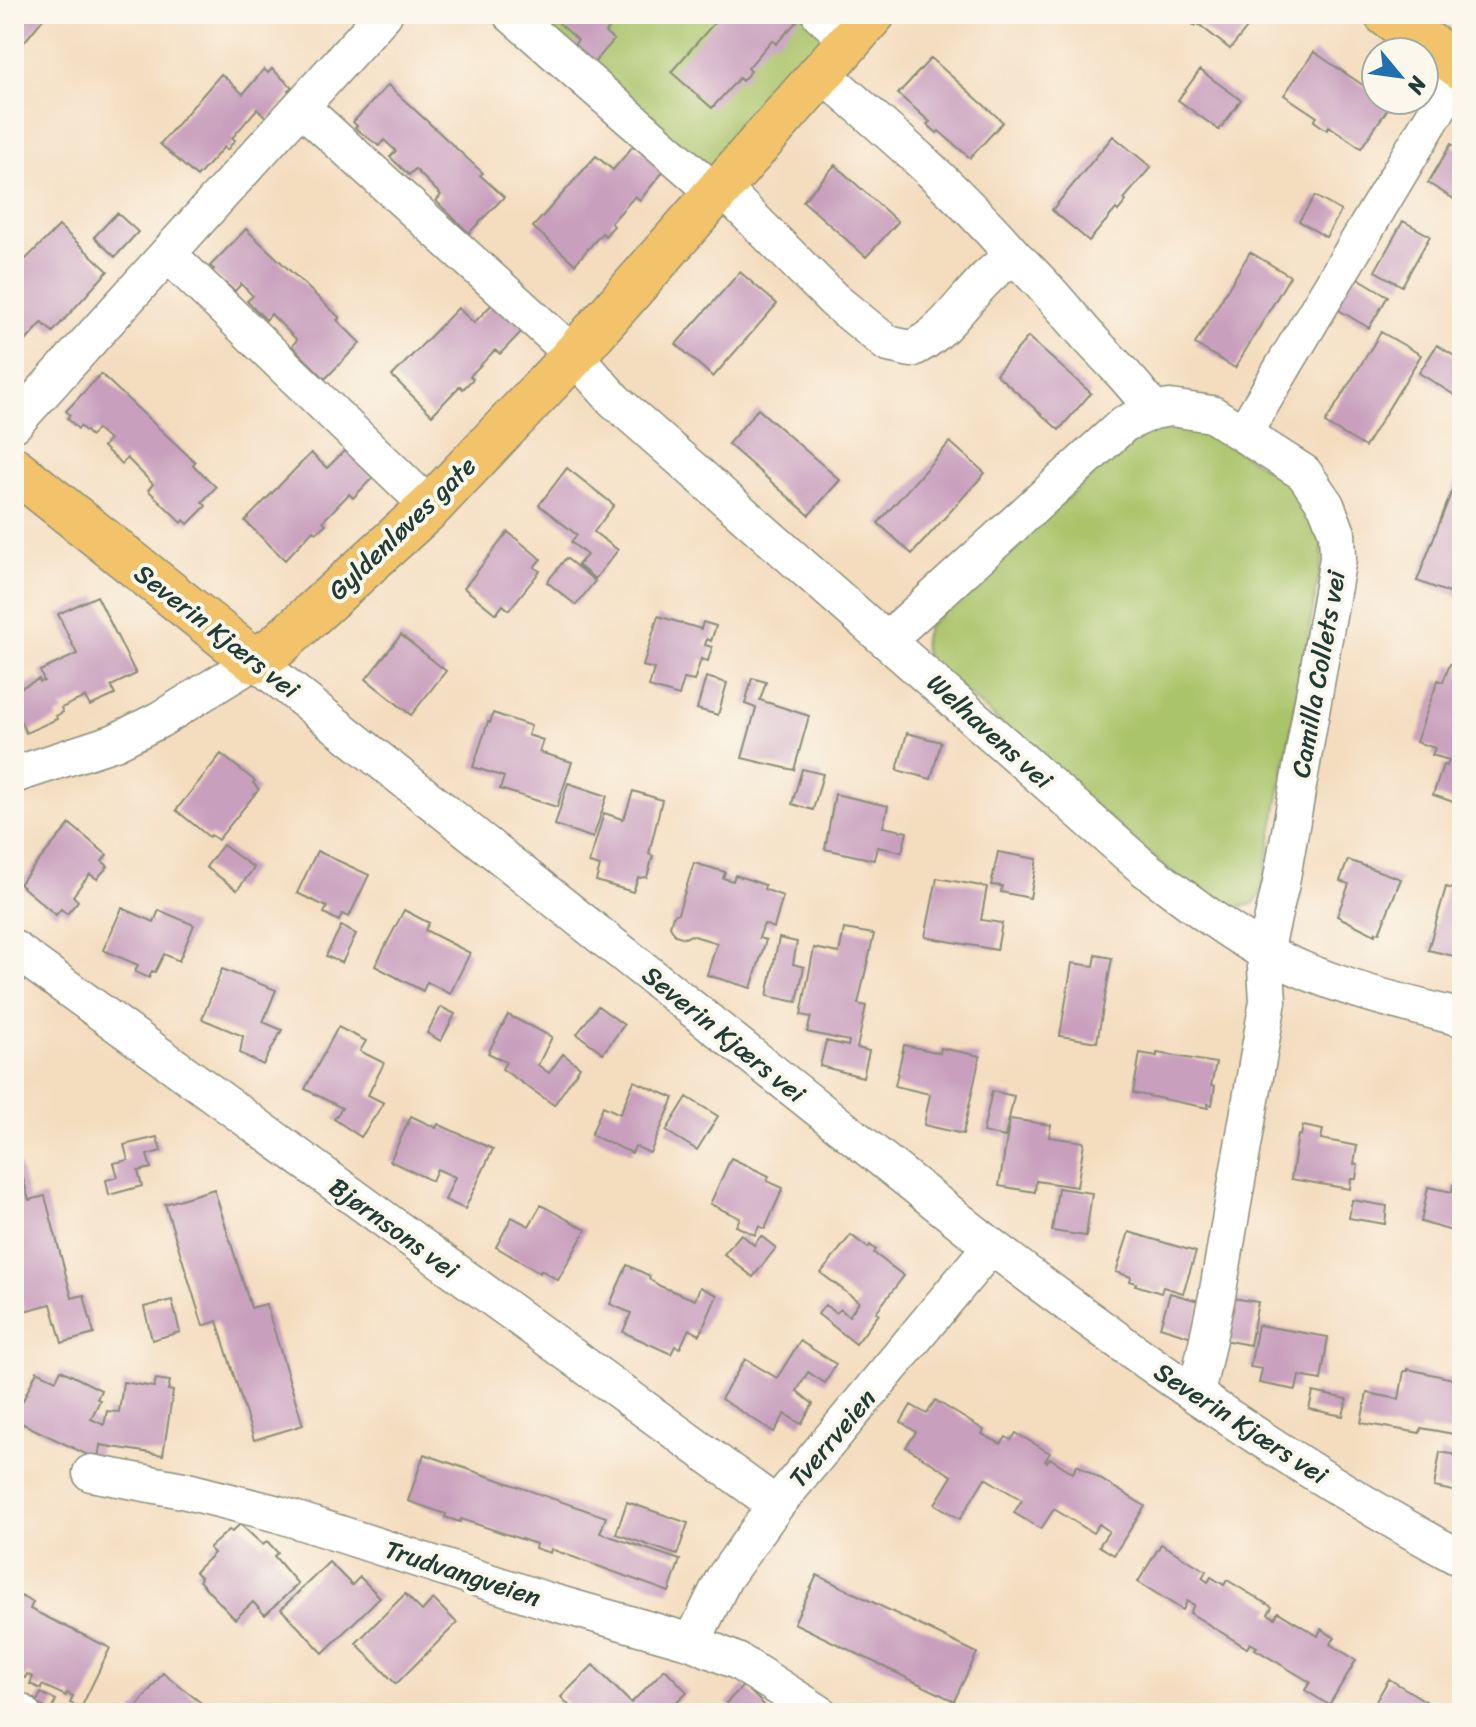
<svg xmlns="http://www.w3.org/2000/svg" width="1476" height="1727" font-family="Sriracha,sans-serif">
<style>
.green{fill:#aac46b;stroke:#648050;stroke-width:2}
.building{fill:#c89fbd}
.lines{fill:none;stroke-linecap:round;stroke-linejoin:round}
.minor-casing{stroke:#8a8d7a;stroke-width:39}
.major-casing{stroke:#8a8d7a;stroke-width:47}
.minor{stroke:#fff;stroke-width:36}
.major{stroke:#f2c36a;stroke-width:44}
.labels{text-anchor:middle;stroke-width:8;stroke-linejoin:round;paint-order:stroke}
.street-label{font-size:26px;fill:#1f3d34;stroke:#fbf7ec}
</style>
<rect width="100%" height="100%" fill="#fbf7ec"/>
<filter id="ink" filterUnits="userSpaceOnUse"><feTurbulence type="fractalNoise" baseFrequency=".0125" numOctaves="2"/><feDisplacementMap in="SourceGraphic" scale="16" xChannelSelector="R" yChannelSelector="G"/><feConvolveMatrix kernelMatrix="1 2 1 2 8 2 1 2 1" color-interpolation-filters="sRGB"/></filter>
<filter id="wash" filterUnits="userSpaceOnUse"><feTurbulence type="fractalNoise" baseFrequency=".006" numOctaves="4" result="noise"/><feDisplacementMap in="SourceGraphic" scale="32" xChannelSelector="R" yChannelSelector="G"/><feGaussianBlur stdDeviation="1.8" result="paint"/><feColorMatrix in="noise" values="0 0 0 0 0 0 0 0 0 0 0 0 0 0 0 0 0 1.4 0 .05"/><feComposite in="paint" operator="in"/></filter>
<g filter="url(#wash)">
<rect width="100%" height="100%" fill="#f4ddbf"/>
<!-- green -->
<path class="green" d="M513,14H819L850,41L722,188Z
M1173,423L1202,428L1297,489L1313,510L1322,537V559L1261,894L1253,904L1231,909L1218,905L1173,874L926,658C922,646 923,638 928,626L1131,440L1154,428Z"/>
<g id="blocks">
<!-- building -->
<path class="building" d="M14,14H47L21,46L14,40Z
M538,14H617L620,17L605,33L614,40L593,64L572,47L578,40L551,16L546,21Z
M722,14H798L801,17L776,44L772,40L748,68L751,71L742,81L739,78L712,108L671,72Z
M1186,14H1258L1230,49L1197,23L1195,26L1186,18L1188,16Z
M1314,52L1376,94V100H1384L1391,104L1361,148L1329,126L1327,130L1314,121L1317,117L1284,95Z
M931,58L1003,122L970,158L939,131L937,133L927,124L930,122L898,94Z
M264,69L268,73L272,69L292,87L288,90L291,93L268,119L257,109L232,138L235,140L227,150L224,147L197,177L160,144L221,74L243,94Z
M1200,70L1241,100L1219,130L1178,100Z
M388,85L483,173L480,175L504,197L469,233L436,201L441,195L415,169L409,175L390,157L396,151L384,140L379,146L355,128L357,126L353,122Z
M1113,136L1151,167L1124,199L1126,201L1118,211L1116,209L1089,241L1052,210Z
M1451,144L1462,151V204L1428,183Z
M633,146L641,152L644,148L665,167L662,170L663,172L640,200L635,196L611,223L614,226L605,236L602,233L575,264L533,227L596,156L613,170Z
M835,165L898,222L866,257L803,201Z
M1315,196L1341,211L1326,237L1299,221Z
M117,213L138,232L115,257L94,237Z
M1403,221L1430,236L1402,286L1375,271Z
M59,226L108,271L53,332L42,323L24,343L14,334V271Z
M246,229L340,318L337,320L360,343L325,379L292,346L297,340L271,314L266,320L247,301L253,296L241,284L235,291L211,272L214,269L210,266Z
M1250,252L1290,276L1235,368L1195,344Z
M740,272L777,304L713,377L676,344Z
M1351,274L1388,296L1369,328L1332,306Z
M496,300L525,328L500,354L495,350L470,376L473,379L463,389L460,386L432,415L392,376L458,308L474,323Z
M1381,332L1421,355L1365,447L1325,423Z
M1028,337L1091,393L1059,430L996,374Z
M1437,345L1462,361V387L1456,396L1419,373Z
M101,374L195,462L193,465L216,487L202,502L206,506L188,524L184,520L182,523L148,490L153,484L127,458L122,464L103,447L109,440L97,429L91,436L80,426L78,429L67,418L70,415L66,411Z
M758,409L840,480L809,515L728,444Z
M950,442L985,473L912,554L878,523Z
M350,445L378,472L353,498L349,494L323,521L326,524L316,533L313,530L285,560L245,521L311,453L327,468Z
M567,468L614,505L594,532L618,550L595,579L578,565L587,555L571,542L577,535L539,505Z
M1456,480L1462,483L1460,597L1417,581Z
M508,532L541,559L534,567L540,571L509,610L503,605L496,614L464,588Z
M566,558L595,581L576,605L547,582Z
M97,596L136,674L111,686L115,695L90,706L85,697L61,708L63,712L56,716L57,719L26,733L14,708V691L39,679L40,682L44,681L40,671L77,654L58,614Z
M658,616L701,629L703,622L716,626L711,641L707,639L705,645L712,647L708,661L701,659L694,681L684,679L679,696L649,687L654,669L643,666Z
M401,635L446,671L411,715L366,679Z
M1450,664L1462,668V805L1433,795L1443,765L1447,766L1449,760L1432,755L1435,748L1416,742L1438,680L1443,682Z
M706,677L727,683L718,715L697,709Z
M752,678L766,682L760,700L809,716L794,770L742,758L756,708L745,704Z
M493,713L531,726L528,735L543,740L539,752L572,762L557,807L500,789L504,777L473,767L488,722L490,723Z
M907,733L941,742L931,779L897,770Z
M221,754L255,781L253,783L259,789L218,840L211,835L209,837L176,810Z
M802,769L823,774L813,810L792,804Z
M568,783L607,796L593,838L555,825Z
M633,791L662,800L649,854L653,856L647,877L638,878L633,892L596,881L600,866L589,863L604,813L622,819L625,816Z
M835,794L888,806L883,827L907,832L902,852L877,847L874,860L825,849Z
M70,824L107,855L102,861L108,866L97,879L90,874L81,885L73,896L78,901L67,914L61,909L56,915L19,884Z
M223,845L254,868L237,890L206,867Z
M317,851L369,875L349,917L342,914L339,921L324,913L327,907L297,893Z
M998,852L1037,859L1030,898L1001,892L1002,886L991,885Z
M1348,860L1401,879L1379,933L1376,932L1375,935L1337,916L1349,884L1340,881Z
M694,863L725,872L723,878L733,881L735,875L765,885L764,889L783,896L774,928L764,924L759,938L766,940L751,988L707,975L717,943L691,935L685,938L675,935L670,926L673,916L678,913Z
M937,878L987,887L981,920L1002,923L997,950L925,937Z
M1446,887L1462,892V958L1428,950Z
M122,908L154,922L159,910L194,925L179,961L164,954L155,972L152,971L149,978L135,972L138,965L103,950Z
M404,910L429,923L425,930L470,953L450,994L427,982L423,991L375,966Z
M341,926L356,934L342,963L326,956Z
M844,929L874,934L858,1004L866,1006L857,1048L869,1051L863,1077L820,1066L826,1041L848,1046L849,1041L807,1032L811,1017L801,1015L814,948L839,953Z
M779,938L797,942L793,964L804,967L797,1002L767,996Z
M1096,955L1112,958L1097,1042L1060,1036L1072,963L1094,966Z
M222,969L276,990L263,1022L282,1030L263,1065L240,1053L243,1036L202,1019Z
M598,1006L624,1025L603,1053L577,1034Z
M441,1007L455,1014L441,1041L427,1033Z
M508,1015L552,1037L538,1065L549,1073L563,1054L580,1067L554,1105L502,1069L506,1062L488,1053Z
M338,1027L366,1041L360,1051L384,1063L368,1095L384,1103L361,1137L334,1119L342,1108L305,1089Z
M904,1045L940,1053L941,1048L980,1056L963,1134L924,1125L930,1094L895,1086Z
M1140,1053L1157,1056V1053L1216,1063L1211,1085L1215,1086L1212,1105L1208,1104V1108L1133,1093Z
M634,1081L674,1098L650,1153L635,1146L632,1153L591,1135L603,1106L620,1114Z
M992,1091L1014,1096L1005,1137L983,1132Z
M687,1097L718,1116L697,1150L666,1131Z
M411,1116L436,1128L438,1124L493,1149L465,1209L445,1200L455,1177L437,1169L432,1181L390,1161Z
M1010,1119L1051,1125L1049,1137L1084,1142L1077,1187L1036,1181L1035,1192L999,1186Z
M1303,1126L1323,1130L1321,1139L1357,1146L1354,1164L1358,1165L1356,1179H1351L1350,1189L1291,1179L1298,1135L1301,1136Z
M157,1137L161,1151L147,1155L151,1168L138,1171L142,1186L109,1195L106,1180L118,1177L114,1163L128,1160L124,1145Z
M14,1146L29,1200L45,1196L72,1298L84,1295L94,1334L62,1343L51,1304L24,1311L14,1278Z
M731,1158L769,1176L767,1181L783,1188L765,1229L759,1226L755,1235L736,1226L740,1218L710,1204Z
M1453,1185L1462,1186V1234L1421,1222L1428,1187L1452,1192Z
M1058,1188L1092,1193L1086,1236L1052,1231Z
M214,1189L251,1308L266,1304L303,1425L254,1440L217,1321L203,1326L165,1204Z
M1352,1200L1387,1206L1385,1224L1349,1218Z
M541,1205L586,1230L558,1280L541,1270L540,1273L496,1247L512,1217L529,1226Z
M1129,1232L1196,1252L1183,1293L1163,1287L1161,1293L1135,1285L1136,1283L1130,1281L1131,1277L1116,1272Z
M741,1234L754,1245L761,1236L776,1248L753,1277L724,1254Z
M851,1235L868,1248L870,1245L876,1250L874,1253L904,1276L876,1312L879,1314L856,1344L818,1314L825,1305L836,1313L840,1309L849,1316L859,1302L821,1273Z
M627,1265L650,1276L649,1279L660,1286L695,1300L700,1287L717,1295L700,1335L689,1329L680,1348L675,1346L671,1354L623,1332L631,1313L610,1304Z
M1170,1293L1202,1302L1192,1337L1160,1327Z
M1232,1298L1258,1302L1250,1345L1223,1340Z
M172,1300L180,1332L152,1340L144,1307Z
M1258,1325L1328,1337L1321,1380L1299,1376L1296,1390L1259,1383L1262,1369L1250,1367Z
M800,1341L836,1364L825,1383L808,1372L797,1391L813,1404L801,1424L785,1414L774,1432L721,1399L745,1359L777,1378Z
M1408,1369L1462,1381V1418L1459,1435L1421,1428L1420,1433L1361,1423L1367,1393L1399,1399L1404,1371H1408Z
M61,1370L101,1390L97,1399L100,1400L91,1419L104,1425L107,1411L119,1412L123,1382L154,1387L156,1379L170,1381L168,1390L173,1391L163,1455L100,1445L98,1460L17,1421L20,1414L17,1413L37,1371L56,1380Z
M1313,1392L1347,1399L1343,1416L1309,1409Z
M935,1400L984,1430L982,1434L1001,1444L1006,1437L1011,1440L1016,1433L1050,1453L1045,1461L1047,1462L1050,1458L1073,1473L1077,1465L1145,1506L1114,1555L1099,1546L1109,1531L1099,1524L1093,1533L1054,1509L1041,1529L1014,1513L1022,1500L985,1478L960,1519L935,1504L952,1476L906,1447L916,1432L901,1422L911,1405L927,1414Z
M1440,1452L1462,1456V1493L1434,1487Z
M424,1454L606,1517L600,1533L680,1560L669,1592L551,1549L550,1553L535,1548L536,1544L461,1519L460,1522L445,1517L446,1514L408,1501Z
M627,1502L688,1523L677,1555L616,1534Z
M240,1524L263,1545L267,1541L278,1553L274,1556L298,1584L265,1615L253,1602L235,1619L199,1581L201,1578L195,1572L214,1553L209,1548L229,1530L232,1532Z
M1161,1544L1206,1571L1202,1578L1208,1582L1211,1577L1224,1585L1227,1580L1272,1607L1268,1614L1275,1618L1278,1612L1318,1636L1321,1629L1335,1638L1330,1644L1356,1660L1329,1705L1305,1690L1310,1682L1255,1649L1257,1647L1250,1643L1247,1648L1190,1613L1194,1605L1187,1601L1183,1610L1138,1582Z
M329,1562L352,1585L360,1577L380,1597L323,1653L281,1609Z
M817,1575L977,1653L954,1701L794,1623Z
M14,1593L33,1602L30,1609L110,1648L81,1708L70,1703L73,1696L67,1693L66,1696L42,1685L41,1689L30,1684L33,1677L27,1674L25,1678L14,1672Z
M405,1594L422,1611L433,1599L457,1623L396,1684L356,1643Z
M593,1665L631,1703L665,1669L687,1692L665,1713H576L561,1697Z
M163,1673L214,1713H132Z
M1389,1679L1434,1706L1446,1713H1369Z
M744,1685L768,1709L763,1713H736L726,1703Z
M41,1693L56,1700L51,1711L36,1703Z"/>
</g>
</g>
<g filter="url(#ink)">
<use href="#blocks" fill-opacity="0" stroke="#8a8d7a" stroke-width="2"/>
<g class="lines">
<defs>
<path id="minor" d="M511,14L702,181L722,188L834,300L888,344L911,349C954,330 973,278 1015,257C956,189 889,132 822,73
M820,14L850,41
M302,108L574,355L614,400L1144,868C1183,897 1222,928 1265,952C1326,985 1395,1001 1462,1018
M169,255L430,507
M1015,257C1040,280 1061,305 1083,331C1107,358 1133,381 1153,411
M14,424L384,14
M1243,434L1462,68
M887,640L1124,424L1153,411L1170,408L1212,414L1304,473L1326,505L1337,533L1338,558L1281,883L1265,952L1268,1001L1217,1296L1196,1395
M14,775L115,742L159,720L255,661L991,1246C1140,1360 1296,1469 1462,1559
M14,949L776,1505
M91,1473L183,1490L278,1514L545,1600L692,1642L739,1662L819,1713
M692,1642L724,1578L776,1505L991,1246
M14,1709L22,1713"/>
<path id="major" d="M1386,14L1462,68
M14,469L255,661L277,646L430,507L574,355L873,14"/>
</defs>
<!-- minor casing -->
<use href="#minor" class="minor-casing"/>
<!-- major casing -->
<use href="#major" class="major-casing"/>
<!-- minor -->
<use href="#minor" class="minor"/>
<!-- major -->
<use href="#major" class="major"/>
</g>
</g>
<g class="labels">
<!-- street labels -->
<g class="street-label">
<text transform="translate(402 528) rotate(-44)" y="9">Gyldenløves gate</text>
<text transform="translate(217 631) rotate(38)" y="9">Severin Kjærs vei</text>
<text transform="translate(1318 674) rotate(-80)" y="9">Camilla Collets vei</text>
<text transform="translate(990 731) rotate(42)" y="9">Welhavens vei</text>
<text transform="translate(724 1034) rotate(39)" y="9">Severin Kjærs vei</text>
<text transform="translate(394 1228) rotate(36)" y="9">Bjørnsons vei</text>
<text transform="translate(1241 1423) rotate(33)" y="9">Severin Kjærs vei</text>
<text transform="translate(832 1438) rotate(-50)" y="9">Tverrveien</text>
<text transform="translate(463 1573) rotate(18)" y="9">Trudvangveien</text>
</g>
</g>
<!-- margin -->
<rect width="1476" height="1727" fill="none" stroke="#fbf7ec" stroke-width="48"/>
<!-- north arrow -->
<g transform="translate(1400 76) rotate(119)"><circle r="38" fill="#fbf7ec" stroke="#a3ada2" stroke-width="2"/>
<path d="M0-6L14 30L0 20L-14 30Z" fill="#1f6fb2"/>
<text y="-12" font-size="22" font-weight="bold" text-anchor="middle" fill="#1f3d34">N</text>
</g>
</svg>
